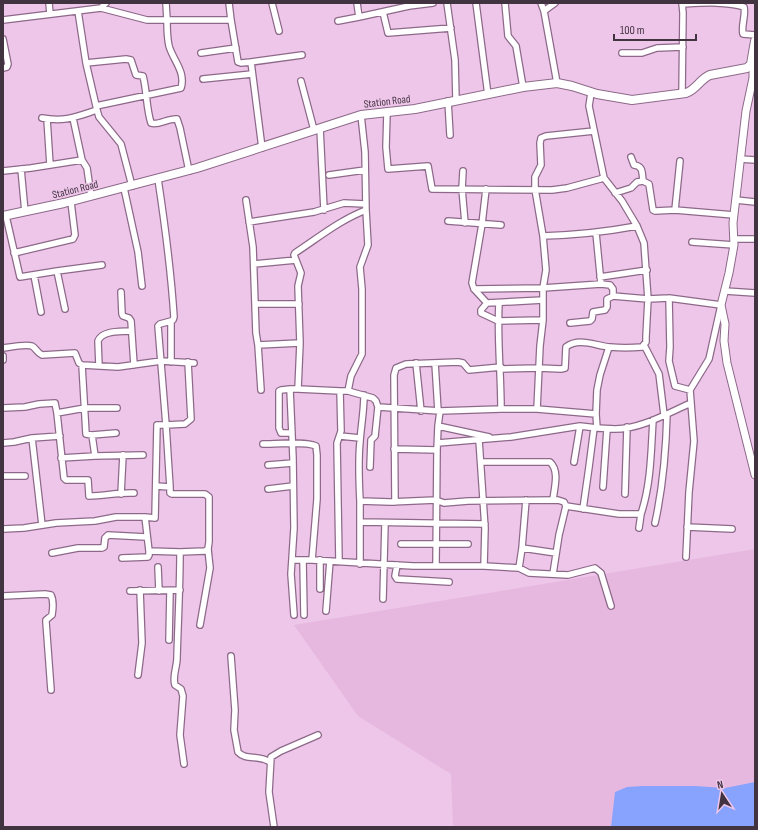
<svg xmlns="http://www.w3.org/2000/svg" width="758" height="830" font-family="'Sofia Sans Condensed',sans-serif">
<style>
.built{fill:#e6b8e0}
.water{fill:#88a3fe}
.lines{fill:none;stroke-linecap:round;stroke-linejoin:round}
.minor-casing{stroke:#8d6989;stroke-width:8}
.tertiary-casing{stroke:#8d6989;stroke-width:9}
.secondary-casing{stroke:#8d6989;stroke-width:10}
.minor{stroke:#fff;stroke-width:5.5}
.tertiary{stroke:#fff;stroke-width:7}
.secondary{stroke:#fff;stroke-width:8}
.labels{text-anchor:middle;stroke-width:3;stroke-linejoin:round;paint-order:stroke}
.street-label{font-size:11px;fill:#423340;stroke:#eec6e9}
</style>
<rect width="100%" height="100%" fill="#eec6e9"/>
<!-- built -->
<path class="built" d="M755,549V827H453L451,774L358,716L294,625Z"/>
<!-- water -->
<path class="water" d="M755,782V827H611L615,792L627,787L643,786H695L725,788Z"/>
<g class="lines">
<defs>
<path id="minor" d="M49,3L50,14
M166,3L167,20H231L229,3
M272,3L279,31
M357,3L359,17L409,6
M409,3V6L433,3
M447,3L455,60L456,100
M476,3L488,95
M505,3L508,36L516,46L523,87
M541,3L544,11L557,83
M682,3L683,13L682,94
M682,4C701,3 726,1 744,7C746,16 741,25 743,34L755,35
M78,11L86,63L97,110L99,117L121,144L132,186
M544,11L555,3
M383,12L388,33L451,28
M3,20L101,8L106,3
M231,20L238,62L241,63L251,62
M338,21L359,17
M3,39L8,64L7,67L3,68
M201,53L236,48
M622,53H642L657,48L683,47
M86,63L126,59L131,60L136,75L143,76C147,91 146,107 151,123C158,126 168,118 177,119L180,128L189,171
M203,79L252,74
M301,81L314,130
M591,93L589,106L604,178L622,201L637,226L644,243L648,299L669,298L670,347L669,361L675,386L690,390
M448,101L450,135
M96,106L181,88C186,72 173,60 169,46C167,37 167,29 167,20H147L101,8
M387,113L386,147L388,169L428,166L432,189L552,190L567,188L604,178
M42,118C65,122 75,117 97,110
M73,118L82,160L87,168L91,196
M47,119L50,165
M320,128L324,210
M262,148L251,62L302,55
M631,157L634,165C643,166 642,172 643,181
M740,159L755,160
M680,161L675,210L734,215
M21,169L25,212
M3,171L31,168L82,160
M463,171L462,189L465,223
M329,175L365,170
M158,179C165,225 171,271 174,317L173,320L171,321V362
M124,188L138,252L142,286
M486,189L482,224L472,283L474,289L487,303L543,300
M615,193L631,188L637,182L643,181L649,184L653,210L655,211L675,210
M246,200L253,247L256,333L258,345L300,343
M736,200L755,202
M6,216L20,277L57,271L65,309
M448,221L501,225
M249,222L314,212L344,203L365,204
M596,233L601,284
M543,236L535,189V177L541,165L540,143L541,138L546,136L594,131
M734,239H755
M692,242L734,245
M14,253L73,239L75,235L71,202
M254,264L296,260
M57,271L102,265
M34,275L41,312
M600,277L647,270
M474,289L543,288L601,284L610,285L613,289V296L648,299L646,337V342L642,347C631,348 620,348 610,347C596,346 579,337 566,347L565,368L561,369L539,368L501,369
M725,291L755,293
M121,292L122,314L123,316L129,318L131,321L134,365
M669,298L721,305L709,359L690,390L694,441L689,492L686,557
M487,303L481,310V313L498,321L543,320
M499,303C497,338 501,373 501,409
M255,304H299
M171,321L160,324L158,326L166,425H157L155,518L145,517L149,551L180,552C180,587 178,622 177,658C177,667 172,677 175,685L181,689L183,696L180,735L184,764
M570,323L590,321L592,319L593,312L605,310L607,307V299L613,296
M258,345L261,390
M644,345L659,374L664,415
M3,348C10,347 26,344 32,346C36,348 37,353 42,355L75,353L79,363L82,365L118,367L161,361L194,363
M3,356V360
M416,363L421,411
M435,363L438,411
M82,365L86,434L92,435L116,433
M99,366L98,341C102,330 121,332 131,331
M290,389L281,390L279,391V428L281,433H292
M298,389L340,391
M348,391L351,376L362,354V289L360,267L368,245L366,210
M364,395C364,411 361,426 360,442C358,462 359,482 360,501L390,502L436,500L444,503L468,501L558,500L564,502L566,506L619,514H641C651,484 651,452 653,420
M3,408L25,407L39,404L55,403L57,413L64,478L66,480H88L89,496C105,496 119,492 134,493
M537,409L540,346L543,320V288L546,270L543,236C575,235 605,232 637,226
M57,413L85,408H117
M596,414L597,390L600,375L609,347
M438,426L489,437
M92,435L95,456
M340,436L360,438
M32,438L42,525
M479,440L485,528L484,566
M3,443L14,442L32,438L60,436
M438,443L511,437L580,426L597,428
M263,444C275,444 306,441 316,446L317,455V499L312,560
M394,449L437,450
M61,458L95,456L143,455
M481,462H550C560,471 554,489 553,500
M574,462L580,426
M268,465L293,463
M370,467L371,440L375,436L378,407
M3,476H25
M156,486L170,487V493L172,494H205L209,497V542L208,549L205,551L180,552
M170,487L166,425L185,424L191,419L188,362
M603,487L607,429
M268,489L293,486
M121,494L123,455
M625,494L627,427
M395,502L394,375L396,368L406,364L458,362L463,363L469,370L501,367
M583,509L589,467L594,428
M360,522L485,524
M655,523C663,487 666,451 667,414
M687,527L732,529
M639,528L641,514
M3,529L24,528L56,523L95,521L116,517H145
M401,544H468
M522,548L556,553
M52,553L78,548H102L104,547L105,538L108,535L146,537
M122,558L148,557L149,555V551
M292,560H312L413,566H484L519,568L529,573L568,575L595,568L601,573L611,606
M303,560L304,615
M320,560V589
M339,561L337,443L341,431L340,391H348L373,398L376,401L378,407L440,411L501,409H537L596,414L597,428C603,428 609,429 615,429C641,429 668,413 691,403
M360,564V501
M397,565L395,576L397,579L449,582
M436,566L437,450L438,426L440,411
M158,567L159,591
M519,568L522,548L526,500
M553,574L559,535L566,506
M130,591L180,590
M3,596L45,594L51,595C54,601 53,609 52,615L46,620V622L51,690
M383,599L385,523
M326,611L330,561
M294,615L291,574L294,528L293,458L290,389H298L300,343L298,286L301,273L294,255L295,253C318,238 340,220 366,210L365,152L361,115
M200,625L210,568L208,549
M169,640L170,591
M231,656L235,710L234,730L238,752C246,761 258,754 270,762
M138,675L142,643L140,590
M274,827L269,792L271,757L281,751L318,735"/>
<path id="tertiary" d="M751,64L753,69V78L746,111L733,223L734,245L729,273L721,305L725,324L724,341L727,363L755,475"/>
<path id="secondary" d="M3,216L64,203L197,168L361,115L415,109L523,87L557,83L572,86L597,94L632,100L686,93C696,90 700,79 710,75L747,68L751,64L755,41"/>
</defs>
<!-- minor casing -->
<use href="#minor" class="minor-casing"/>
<!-- tertiary casing -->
<use href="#tertiary" class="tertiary-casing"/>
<!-- secondary casing -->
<use href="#secondary" class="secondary-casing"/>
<!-- minor -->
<use href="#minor" class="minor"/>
<!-- tertiary -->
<use href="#tertiary" class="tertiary"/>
<!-- secondary -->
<use href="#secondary" class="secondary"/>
</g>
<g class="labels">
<!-- street labels -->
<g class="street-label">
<text transform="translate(387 101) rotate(-7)" y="4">Station Road</text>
<text transform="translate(75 189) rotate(-14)" y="4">Station Road</text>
</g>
</g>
<!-- border -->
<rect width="758" height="830" fill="none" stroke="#423340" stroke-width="8"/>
<!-- north arrow -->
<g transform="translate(722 794) rotate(348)" stroke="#eec6e9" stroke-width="3" paint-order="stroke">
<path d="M0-3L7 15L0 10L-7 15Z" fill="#423340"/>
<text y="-6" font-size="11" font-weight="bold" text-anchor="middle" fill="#423340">N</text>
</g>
<!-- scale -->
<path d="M614 34v6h82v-6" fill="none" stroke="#423340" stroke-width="2"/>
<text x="620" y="34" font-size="12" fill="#423340" stroke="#eec6e9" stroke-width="3" paint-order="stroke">100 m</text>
</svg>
